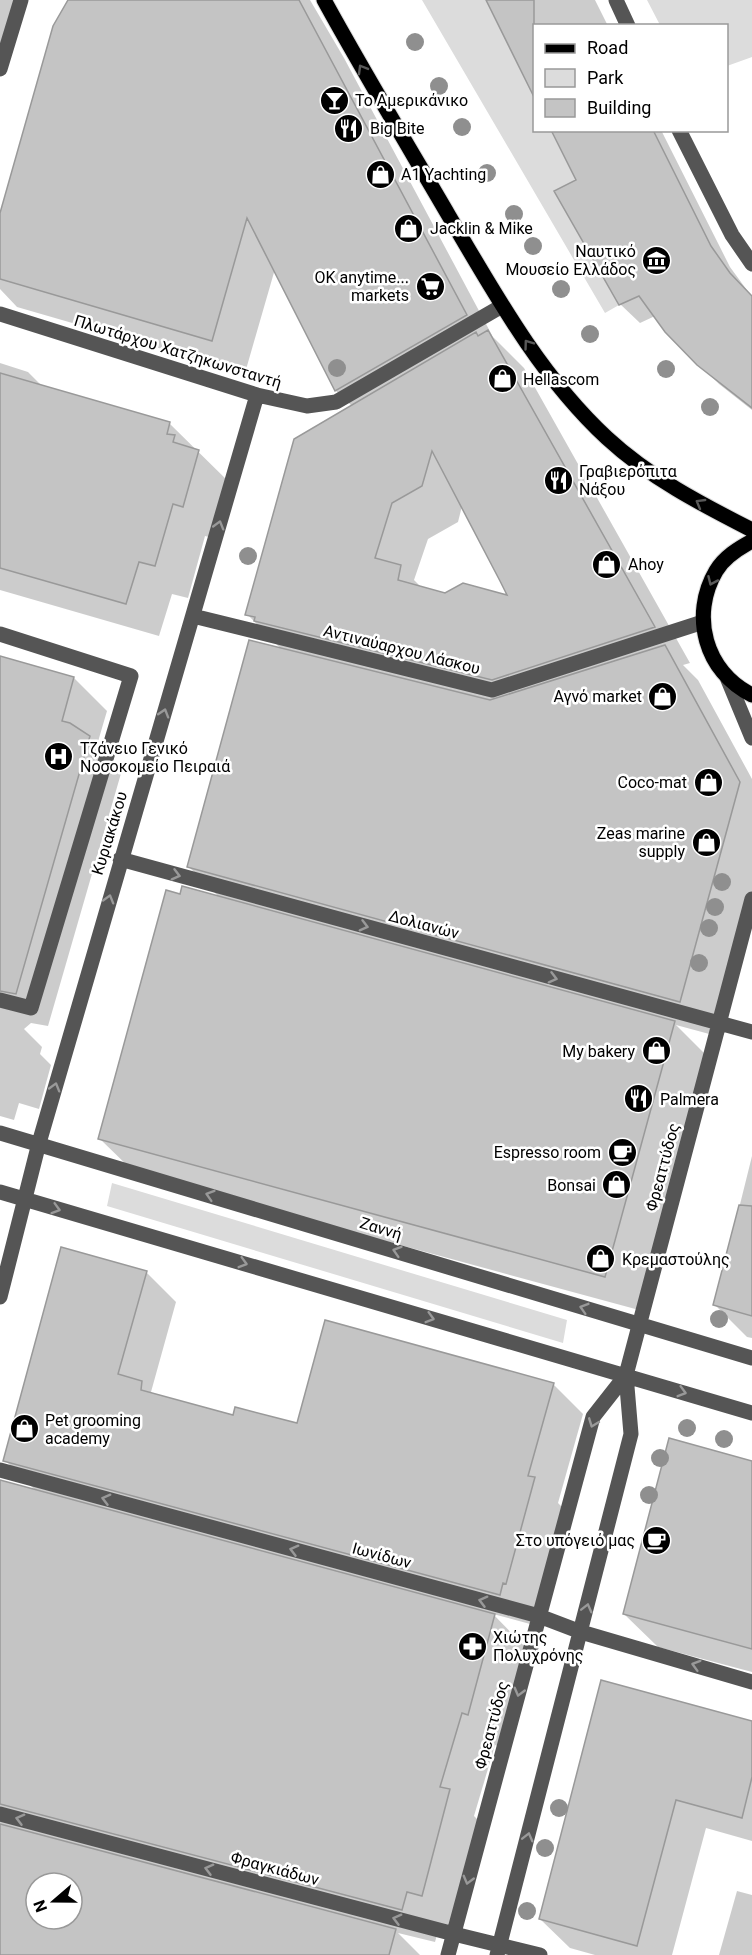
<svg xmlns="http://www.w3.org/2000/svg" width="752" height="1955" font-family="Roboto,sans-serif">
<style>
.green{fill:#dcdcdc}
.shadow{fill:#0003;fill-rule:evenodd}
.building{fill:#c4c4c4;stroke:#999;stroke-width:1.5;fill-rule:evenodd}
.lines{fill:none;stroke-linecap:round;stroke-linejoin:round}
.major-casing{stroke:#dbdbdb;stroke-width:17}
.minor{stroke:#555;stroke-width:15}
.major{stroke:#000;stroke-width:15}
.tree{fill:#8f8f8f}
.oneway{stroke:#595959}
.oneway2{stroke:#999}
.labels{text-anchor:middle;stroke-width:5;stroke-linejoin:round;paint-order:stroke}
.poi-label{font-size:16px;fill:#000;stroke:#fff;text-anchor:start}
.street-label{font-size:16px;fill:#000;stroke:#fff}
</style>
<rect width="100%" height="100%" fill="#fff"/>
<!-- green -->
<path class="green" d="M422,0H486L534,97V130L551,131L576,180L554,191L619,305L605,313Z
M647,0H752V57L727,66L726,26L660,25Z
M112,1183L567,1320L563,1343L107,1206Z"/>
<!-- shadow -->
<path class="shadow" d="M0,0H16L0,54Z
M69,0H310L344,58L493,337L524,368L690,663L683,665L698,680L752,779V892L713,1035L676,1025L708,1057L639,1310L135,1173L100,1139L181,896L220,898L189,867L282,650L247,614L352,406L336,391L275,269L245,373L17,307L0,289V219ZM462,506L510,597L445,595L422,588L414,580L428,539L458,522Z
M488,0H595L608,26H534V93Z
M553,130H661L730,267L752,297V410L719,384L667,331L655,316L640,323L620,304L578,181Z
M0,363L28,372L43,387L170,424L231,484L216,539L205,536L188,598L172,594L159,636L0,590Z
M0,657L74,678L107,711L97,745L122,770L48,1026L31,1023L24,1029L42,1047L40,1054L51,1065L39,1109L19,1103L14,1120L0,1116Z
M752,1156V1338L747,1337L715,1305Z
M146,1272L176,1302L151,1392L154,1395L234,1417L298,1425L553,1384L583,1414L558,1503L564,1509L530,1624L493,1614L527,1649L500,1747L495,1745L474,1816L482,1824L454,1928L440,1924L435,1942L398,1933L420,1955H0V1482L36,1491L5,1460ZM36,1883H72V1919H36Z
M752,1462V1672L658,1647L624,1614Z
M752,1722V1841L706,1828L672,1955H595L570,1948L540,1919Z
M737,1891L752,1895V1955H719Z"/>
<!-- building -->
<path class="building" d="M68,0H299L467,315L335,391L247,218L212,341L0,279V213L53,26Z
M486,0H534V97Z
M551,130H653L711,246L730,273L752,296V408L697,365L665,332L639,296L619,305L554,191L576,180Z
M488,330L655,627L492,680L254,621L255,617L245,615L294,439L476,332L478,336ZM432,451L500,581L507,595L463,583L445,593L398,580L401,565L375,558L392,503L422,486Z
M0,373L170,422L167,434L175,435L173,442L199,450L183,507L173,504L155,566L139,562L126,604L0,568Z
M249,640L490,700L665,645L740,782L680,1002L187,867Z
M0,656L74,677L62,721L70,723L90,736L16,994L0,991Z
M182,886L675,1021L605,1277L98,1139L166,890L180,894Z
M739,1205L752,1206V1316L713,1305Z
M61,1247L147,1271L118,1374L142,1381L141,1390L233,1415L235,1407L297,1423L325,1320L554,1383L528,1476L535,1477L506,1584L503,1583L500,1595L3,1461Z
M669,1438L752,1461V1649L623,1614Z
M0,1480L495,1614L468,1715L462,1713L440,1787L450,1789L422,1896L407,1892L402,1910L0,1804Z
M601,1680L752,1721V1777L742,1818L676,1800L637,1946L539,1919Z
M0,1824L396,1929L389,1955H0ZM36,1883H72V1919H36Z"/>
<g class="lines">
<defs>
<path id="major" d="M324,0C364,73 407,144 449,216C495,294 540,376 607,438C649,477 701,504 752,530
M752,541C739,548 724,557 716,571C690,615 705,672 752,695"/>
</defs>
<!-- major casing -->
<use href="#major" class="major-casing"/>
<!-- minor -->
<path class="minor" d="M616,0L628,26
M0,69L21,0
M679,130L732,235L752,264
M0,314L257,395L307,406L336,402L502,306
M193,616L492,690L703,622
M0,634L131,676L31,1008L0,1000
M728,680L752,738
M120,859L752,1032
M0,1133L752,1358
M0,1192L752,1413
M0,1297L39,1143L257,395
M0,1470L539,1616L581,1632L752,1682
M0,1814L454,1934L540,1955
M448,1955L593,1417L626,1375
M497,1955L631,1434L626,1375L752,899"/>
<!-- major -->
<use href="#major" class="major"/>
</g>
<!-- trees -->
<g class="tree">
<circle cx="415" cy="42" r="9"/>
<circle cx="439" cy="86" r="9"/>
<circle cx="462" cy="127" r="9"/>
<circle cx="487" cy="173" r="9"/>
<circle cx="514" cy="214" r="9"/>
<circle cx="533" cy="246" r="9"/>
<circle cx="561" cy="289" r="9"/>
<circle cx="590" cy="334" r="9"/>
<circle cx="337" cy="368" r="9"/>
<circle cx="666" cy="369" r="9"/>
<circle cx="710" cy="407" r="9"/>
<circle cx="248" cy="556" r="9"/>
<circle cx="722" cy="882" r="9"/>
<circle cx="715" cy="907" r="9"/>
<circle cx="709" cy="928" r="9"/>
<circle cx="699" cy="963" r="9"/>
<circle cx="719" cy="1319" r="9"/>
<circle cx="687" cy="1428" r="9"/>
<circle cx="724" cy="1439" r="9"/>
<circle cx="660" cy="1458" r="9"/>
<circle cx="649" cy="1495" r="9"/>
<circle cx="559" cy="1808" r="9"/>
<circle cx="545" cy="1848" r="9"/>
<circle cx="527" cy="1911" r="9"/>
</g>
<!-- one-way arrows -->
<defs><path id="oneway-chevron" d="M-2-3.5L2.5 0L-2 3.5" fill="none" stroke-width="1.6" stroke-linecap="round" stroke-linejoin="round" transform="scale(1.5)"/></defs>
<g class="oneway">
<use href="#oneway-chevron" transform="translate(362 69) rotate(-120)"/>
<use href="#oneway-chevron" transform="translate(528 344) rotate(-126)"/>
<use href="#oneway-chevron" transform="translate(700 503) rotate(-150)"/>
<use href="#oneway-chevron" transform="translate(712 581) rotate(114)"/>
</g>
<g class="oneway2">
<use href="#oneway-chevron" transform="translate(219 525) rotate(-74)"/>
<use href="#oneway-chevron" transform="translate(164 713) rotate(-73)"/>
<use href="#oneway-chevron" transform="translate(176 875) rotate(15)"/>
<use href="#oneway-chevron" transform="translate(109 899) rotate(-74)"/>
<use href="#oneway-chevron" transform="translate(364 926) rotate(15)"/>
<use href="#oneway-chevron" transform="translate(553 978) rotate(15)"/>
<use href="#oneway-chevron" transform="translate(55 1087) rotate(-74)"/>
<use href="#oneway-chevron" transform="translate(210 1195) rotate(-163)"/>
<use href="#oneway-chevron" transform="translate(56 1209) rotate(16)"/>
<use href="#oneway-chevron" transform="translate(397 1251) rotate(-163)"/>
<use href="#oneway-chevron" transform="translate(243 1263) rotate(16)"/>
<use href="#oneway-chevron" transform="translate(584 1308) rotate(-163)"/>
<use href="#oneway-chevron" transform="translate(430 1318) rotate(16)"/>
<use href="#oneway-chevron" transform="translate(682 1392) rotate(16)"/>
<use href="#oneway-chevron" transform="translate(593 1423) rotate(111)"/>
<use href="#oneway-chevron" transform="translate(106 1499) rotate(-165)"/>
<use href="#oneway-chevron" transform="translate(294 1550) rotate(-165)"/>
<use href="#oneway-chevron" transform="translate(483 1601) rotate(-165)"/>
<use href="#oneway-chevron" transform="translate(587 1608) rotate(-76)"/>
<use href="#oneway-chevron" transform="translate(696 1665) rotate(-164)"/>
<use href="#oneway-chevron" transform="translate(519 1692) rotate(105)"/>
<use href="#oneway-chevron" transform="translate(20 1819) rotate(-165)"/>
<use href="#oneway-chevron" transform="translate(528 1837) rotate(-76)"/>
<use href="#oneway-chevron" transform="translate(209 1869) rotate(-165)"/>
<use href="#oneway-chevron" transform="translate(468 1880) rotate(105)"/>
<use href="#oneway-chevron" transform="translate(397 1919) rotate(-165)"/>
</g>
<!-- icons -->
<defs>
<symbol id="bar-disc" viewBox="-11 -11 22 22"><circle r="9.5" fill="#000" stroke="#fff"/><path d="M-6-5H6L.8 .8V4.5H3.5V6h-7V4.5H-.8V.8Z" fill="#fff"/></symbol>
<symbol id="restaurant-disc" viewBox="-11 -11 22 22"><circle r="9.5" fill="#000" stroke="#fff"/><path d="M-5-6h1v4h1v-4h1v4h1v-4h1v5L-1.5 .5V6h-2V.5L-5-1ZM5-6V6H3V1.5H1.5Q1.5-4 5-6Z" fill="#fff"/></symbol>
<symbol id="shop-disc" viewBox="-11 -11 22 22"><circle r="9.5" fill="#000" stroke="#fff"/><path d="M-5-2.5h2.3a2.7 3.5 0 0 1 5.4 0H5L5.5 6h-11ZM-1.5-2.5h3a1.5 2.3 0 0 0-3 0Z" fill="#fff"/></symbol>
<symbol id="museum-disc" viewBox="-11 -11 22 22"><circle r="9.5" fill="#000" stroke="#fff"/><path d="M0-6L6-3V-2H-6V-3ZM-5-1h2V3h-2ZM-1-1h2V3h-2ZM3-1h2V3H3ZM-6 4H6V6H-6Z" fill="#fff"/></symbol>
<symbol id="supermarket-disc" viewBox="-11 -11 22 22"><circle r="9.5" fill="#000" stroke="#fff"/><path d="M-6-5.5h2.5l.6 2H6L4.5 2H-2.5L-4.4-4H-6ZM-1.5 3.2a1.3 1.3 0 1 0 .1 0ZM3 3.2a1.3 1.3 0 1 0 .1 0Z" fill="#fff"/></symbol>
<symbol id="hospital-disc" viewBox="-11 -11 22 22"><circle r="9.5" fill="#000" stroke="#fff"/><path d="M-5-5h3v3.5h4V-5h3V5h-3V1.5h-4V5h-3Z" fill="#fff"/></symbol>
<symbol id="cafe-disc" viewBox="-11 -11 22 22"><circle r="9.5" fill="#000" stroke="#fff"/><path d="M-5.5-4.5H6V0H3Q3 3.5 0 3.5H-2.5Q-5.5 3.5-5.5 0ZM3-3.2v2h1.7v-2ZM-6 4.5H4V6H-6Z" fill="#fff"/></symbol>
<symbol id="pharmacy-disc" viewBox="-11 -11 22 22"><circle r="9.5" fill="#000" stroke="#fff"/><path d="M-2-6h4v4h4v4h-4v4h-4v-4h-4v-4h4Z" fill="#fff"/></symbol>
</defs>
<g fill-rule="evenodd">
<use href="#bar-disc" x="318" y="84" width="33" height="33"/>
<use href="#restaurant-disc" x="332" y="112" width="33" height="33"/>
<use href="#shop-disc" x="364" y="158" width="33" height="33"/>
<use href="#shop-disc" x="392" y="212" width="33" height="33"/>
<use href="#museum-disc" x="640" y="244" width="33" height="33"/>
<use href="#supermarket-disc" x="414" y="270" width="33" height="33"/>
<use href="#shop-disc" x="486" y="362" width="33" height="33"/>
<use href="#restaurant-disc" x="542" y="464" width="33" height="33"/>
<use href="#shop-disc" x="590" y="548" width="33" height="33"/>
<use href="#shop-disc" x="646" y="680" width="33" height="33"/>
<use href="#hospital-disc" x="42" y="740" width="33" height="33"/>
<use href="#shop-disc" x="692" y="766" width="33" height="33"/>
<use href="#shop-disc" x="690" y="826" width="33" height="33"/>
<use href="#shop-disc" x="640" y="1034" width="33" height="33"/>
<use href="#restaurant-disc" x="622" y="1082" width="33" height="33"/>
<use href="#cafe-disc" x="606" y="1136" width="33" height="33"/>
<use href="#shop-disc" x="600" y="1168" width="33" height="33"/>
<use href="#shop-disc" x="584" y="1242" width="33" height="33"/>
<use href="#shop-disc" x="8" y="1412" width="33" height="33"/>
<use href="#cafe-disc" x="640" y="1524" width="33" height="33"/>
<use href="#pharmacy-disc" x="456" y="1630" width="33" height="33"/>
</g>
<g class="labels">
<!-- poi labels -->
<g class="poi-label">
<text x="355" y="106">Το Αμερικάνικο</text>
<text x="370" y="134">Big Bite</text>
<text x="401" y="180">Α1 Yachting</text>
<text x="430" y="234">Jacklin &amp; Mike</text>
<text x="636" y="257" text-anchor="end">Ναυτικό<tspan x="636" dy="18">Μουσείο Ελλάδος</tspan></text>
<text x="409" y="283" text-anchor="end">OK anytime...<tspan x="409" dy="18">markets</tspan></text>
<text x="523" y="385">Hellascom</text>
<text x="579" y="477">Γραβιερόπιτα<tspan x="579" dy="18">Νάξου</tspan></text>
<text x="628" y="570">Ahoy</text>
<text x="642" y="702" text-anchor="end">Αγνό market</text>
<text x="80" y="754">Τζάνειο Γενικό<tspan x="80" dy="18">Νοσοκομείο Πειραιά</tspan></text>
<text x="687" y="788" text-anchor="end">Coco-mat</text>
<text x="685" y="839" text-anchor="end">Zeas marine<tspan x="685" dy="18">supply</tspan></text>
<text x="635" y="1057" text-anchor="end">My bakery</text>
<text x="660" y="1105">Palmera</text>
<text x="601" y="1158" text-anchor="end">Espresso room</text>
<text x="596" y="1191" text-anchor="end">Bonsai</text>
<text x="622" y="1265">Κρεμαστούλης</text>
<text x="45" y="1426">Pet grooming<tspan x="45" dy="18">academy</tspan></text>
<text x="635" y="1546" text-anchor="end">Στο υπόγειό μας</text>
<text x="493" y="1643">Χιώτης<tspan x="493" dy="18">Πολυχρόνης</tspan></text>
</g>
<!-- street labels -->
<g class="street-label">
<text transform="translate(178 351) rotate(17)" y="6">Πλωτάρχου Χατζηκωνσταντή</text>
<text transform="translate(402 649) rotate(14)" y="6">Αντιναύαρχου Λάσκου</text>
<text transform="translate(109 833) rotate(-73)" y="6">Κυριακάκου</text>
<text transform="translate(424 924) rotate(15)" y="6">Δολιανών</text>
<text transform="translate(662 1167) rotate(-75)" y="6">Φρεαττύδος</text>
<text transform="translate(381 1228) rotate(17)" y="6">Ζαννή</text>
<text transform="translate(382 1555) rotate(15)" y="6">Ιωνίδων</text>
<text transform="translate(491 1725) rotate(-75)" y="6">Φρεαττύδος</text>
<text transform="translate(275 1868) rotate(15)" y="6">Φραγκιάδων</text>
</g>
</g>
<!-- legend -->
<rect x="533" y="24" width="195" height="108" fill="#ffffff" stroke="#999999" stroke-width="1.5"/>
<rect x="545" y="44" width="30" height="9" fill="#000000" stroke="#999999" stroke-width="1.5"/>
<text x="587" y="54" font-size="18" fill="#000000">Road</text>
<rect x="545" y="69" width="30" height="18" fill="#dcdcdc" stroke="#999999" stroke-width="1.5"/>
<text x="587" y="84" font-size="18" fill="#000000">Park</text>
<rect x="545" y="99" width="30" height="18" fill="#c4c4c4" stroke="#999999" stroke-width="1.5"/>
<text x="587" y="114" font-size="18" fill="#000000">Building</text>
<!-- north arrow -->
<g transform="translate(54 1901) rotate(250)"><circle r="28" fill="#ffffff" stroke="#999999" stroke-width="1.5"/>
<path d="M0-4.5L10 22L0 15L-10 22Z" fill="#000000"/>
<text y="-9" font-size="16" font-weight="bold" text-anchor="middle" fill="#000000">N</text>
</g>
</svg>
